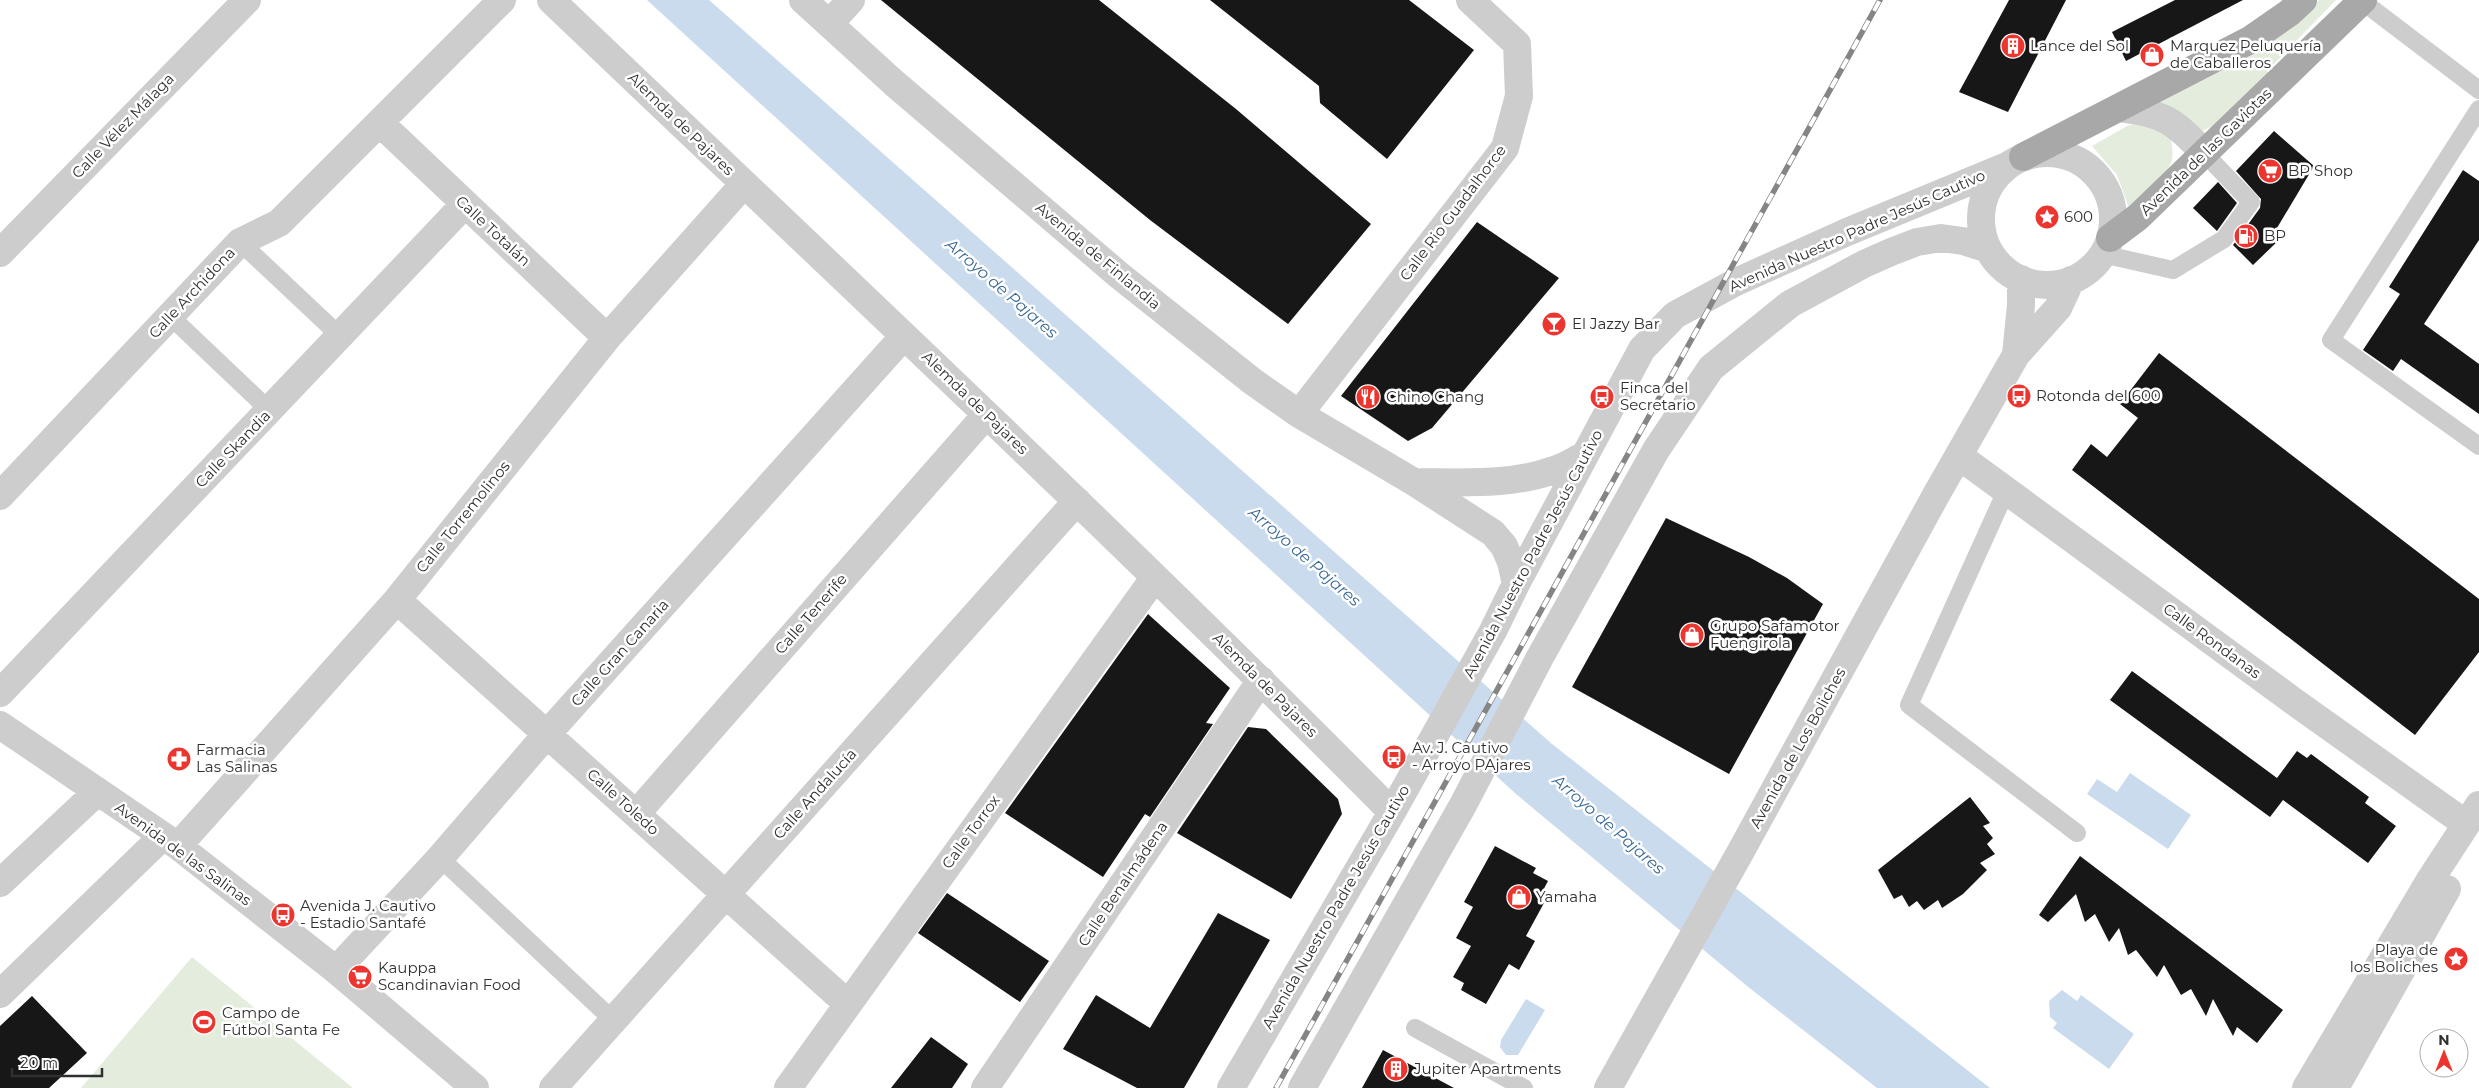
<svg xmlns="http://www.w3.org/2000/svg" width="2479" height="1088" font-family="Montserrat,sans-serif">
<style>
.green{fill:#e4eddd}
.water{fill:#c9dbed}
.building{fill:#171717}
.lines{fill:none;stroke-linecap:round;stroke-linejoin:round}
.lane{stroke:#cdcdcd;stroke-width:18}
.street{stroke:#cdcdcd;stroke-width:28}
.primary{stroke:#a8a8a8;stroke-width:28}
.rail-casing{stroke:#858585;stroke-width:5.5}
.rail{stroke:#fff;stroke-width:4;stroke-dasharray:11;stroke-linecap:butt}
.labels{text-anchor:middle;stroke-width:5;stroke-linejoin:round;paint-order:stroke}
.poi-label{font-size:15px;fill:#303030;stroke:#fff;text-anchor:start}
.street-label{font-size:15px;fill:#303030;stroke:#fff}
.water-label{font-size:16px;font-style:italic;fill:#3a6895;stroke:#fff}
</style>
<rect width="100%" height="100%" fill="#fff"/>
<!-- green -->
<path class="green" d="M2319,0H2336L2267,71L2272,78L2215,125L2200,132C2186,117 2174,108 2155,100L2244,60L2290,28Z
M2138,123L2153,125L2171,139C2172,147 2174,155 2171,163C2166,177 2140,197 2129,208L2117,175L2092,146L2127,126Z
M192,957L353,1088H81Z"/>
<!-- water -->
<path class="water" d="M647,0H709L1552,744L1990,1088H1877L1747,986L1516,794Z
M2130,773L2191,815L2168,849L2087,794L2097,779L2117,792Z
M2062,990L2077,1001L2081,995L2134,1034L2109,1069L2053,1028L2057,1023L2050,1017L2049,1001Z
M1526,999L1545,1010L1518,1055H1506L1500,1047L1501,1040Z"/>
<!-- building -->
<path class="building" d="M881,0H1099L1236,109L1371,224L1288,324L1150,220Z
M1210,0H1409L1474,50L1387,159L1320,103L1319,86Z
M2009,0H2066L2008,112L1959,92Z
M2175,0H2243L2126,61L2112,32Z
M2274,131L2314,166L2274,233L2280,239L2253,265L2233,245L2260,208L2261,199L2236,171Z
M2463,170L2479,181V240L2424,324L2479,364V414L2401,359L2393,371L2363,350L2400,294L2389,287Z
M2218,182L2237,203L2217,231L2193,208Z
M1477,222L1559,278L1432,428L1408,441L1341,396Z
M2159,353L2479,599V652L2415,735L2072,470L2091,444L2107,457L2138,418L2120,404Z
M1666,518L1749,557L1787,578L1823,604L1729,774L1572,687Z
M1148,614L1230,688L1206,723L1213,724L1150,817L1145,814L1103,877L1005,813Z
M2132,671L2277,778L2297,751L2307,758L2311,754L2369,797L2365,803L2396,826L2368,863L2283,800L2270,817L2110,700Z
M1248,727L1266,729L1338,799L1342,814L1291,899L1177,833Z
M1970,797L1990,823L1983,826L1993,838L1987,844L1995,854L1980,863L1987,870L1963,894L1942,908L1938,900L1924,910L1917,901L1909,907L1902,895L1894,899L1878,870Z
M1495,846L1536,868L1533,873L1548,881L1538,900L1544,903L1526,936L1535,941L1519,970L1509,964L1486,1004L1461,990L1464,983L1453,977L1471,946L1456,938L1473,907L1464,902Z
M2080,856L2283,1010L2257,1043L2237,1027L2233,1036L2213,999L2206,1016L2191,989L2181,995L2164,965L2157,977L2136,950L2128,955L2119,928L2109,942L2095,914L2085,922L2076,894L2048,922L2039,915Z
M947,893L1049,961L1020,1002L918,933Z
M1218,913L1270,940L1184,1088H1137L1063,1049L1096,995L1150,1028Z
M32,996L87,1053L49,1088H0V1026Z
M931,1037L968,1064L952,1088H891Z
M1383,1050L1454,1088H1362Z"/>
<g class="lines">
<!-- lane -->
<path class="lane" d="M2362,1L2479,90
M2479,109L2331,340L2479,446
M240,242L340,336
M2102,254L2173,270L2224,239L2251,202L2204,153
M170,316L269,410
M2006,491L1909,705L2077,833
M440,858L614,1021
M1415,1028L1524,1088"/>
<!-- street -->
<path class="street" d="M551,0C833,269 1118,535 1392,812
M803,0L894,83L1120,276L1252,381L1299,414L1414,482L1493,533L1504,546L1511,562L1516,584
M830,23L851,0
M2119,108C2163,113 2175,121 2204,153
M380,123L607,338
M1981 219a66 66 0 1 1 132 0a66 66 0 1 1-132 0Z
M0,253L247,0
M2016,355L2021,305V279
M1299,414L1505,148L1519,96L1517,44L1470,0
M1959,456L2296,703L2466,824
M1414,482C1460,482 1510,486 1554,470C1565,467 1575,460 1585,455
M0,496L240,242L279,223L502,0
M397,600L848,1004
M0,693L465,204
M0,725L178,846L336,970L475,1088
M636,814L986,415
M178,846L397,600L607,338L744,184
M0,883L97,792
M336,970L440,858L547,734L904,336
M0,994L163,836
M553,1088L1077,501
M788,1088L1155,577
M985,1088L1261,680
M1231,1088L1392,812L1493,631L1516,584L1642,349L1675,315L1736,282L1847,232L2007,166
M1302,1088L1463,805L1539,659L1656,450L1711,368L1790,304L1864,264L1891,252L1917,242L1941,238L1963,241L1988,249
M1608,1088L1741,851L1936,495L2016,355L2058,308L2071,280
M2306,1088L2430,880L2479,805
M2335,1088L2447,889"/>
<!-- primary -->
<path class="primary" d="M2023,157L2250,40L2289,13L2303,0
M2110,238L2138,217L2363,0"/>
<defs>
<path id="rail" d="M1276,1088L1880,0"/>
</defs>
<!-- rail casing -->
<use href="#rail" class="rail-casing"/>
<!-- rail -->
<use href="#rail" class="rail"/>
</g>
<!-- icons -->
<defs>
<symbol id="building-disc" viewBox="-11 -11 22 22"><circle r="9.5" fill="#eb352e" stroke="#fff"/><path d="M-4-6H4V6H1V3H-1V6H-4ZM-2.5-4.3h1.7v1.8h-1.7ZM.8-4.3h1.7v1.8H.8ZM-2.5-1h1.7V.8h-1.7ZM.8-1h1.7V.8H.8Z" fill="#fff"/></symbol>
<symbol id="shop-disc" viewBox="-11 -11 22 22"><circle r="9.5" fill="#eb352e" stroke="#fff"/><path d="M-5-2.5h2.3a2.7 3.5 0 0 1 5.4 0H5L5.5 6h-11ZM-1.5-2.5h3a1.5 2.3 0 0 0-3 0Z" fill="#fff"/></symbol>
<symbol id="supermarket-disc" viewBox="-11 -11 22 22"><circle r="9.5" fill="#eb352e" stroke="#fff"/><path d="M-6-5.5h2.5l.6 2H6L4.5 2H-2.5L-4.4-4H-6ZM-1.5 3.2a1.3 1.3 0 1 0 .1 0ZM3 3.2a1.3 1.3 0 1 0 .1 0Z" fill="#fff"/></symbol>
<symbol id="sight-disc" viewBox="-11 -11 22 22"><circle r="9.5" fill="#eb352e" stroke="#fff"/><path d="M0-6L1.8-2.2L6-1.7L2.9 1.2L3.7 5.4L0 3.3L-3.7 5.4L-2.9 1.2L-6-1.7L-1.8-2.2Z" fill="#fff"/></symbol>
<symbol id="fuel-disc" viewBox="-11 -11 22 22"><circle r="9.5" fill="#eb352e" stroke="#fff"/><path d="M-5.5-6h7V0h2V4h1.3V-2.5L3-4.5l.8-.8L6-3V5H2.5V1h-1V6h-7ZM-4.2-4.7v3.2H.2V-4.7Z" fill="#fff"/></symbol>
<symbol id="bar-disc" viewBox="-11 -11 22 22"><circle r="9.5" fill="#eb352e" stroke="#fff"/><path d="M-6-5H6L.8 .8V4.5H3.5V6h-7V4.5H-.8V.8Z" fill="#fff"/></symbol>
<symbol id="bus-disc" viewBox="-11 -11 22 22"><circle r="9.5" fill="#eb352e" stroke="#fff"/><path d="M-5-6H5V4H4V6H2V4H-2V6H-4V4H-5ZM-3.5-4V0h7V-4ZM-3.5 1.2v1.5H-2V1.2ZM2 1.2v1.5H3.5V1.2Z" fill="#fff"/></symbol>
<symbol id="restaurant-disc" viewBox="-11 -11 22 22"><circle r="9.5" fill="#eb352e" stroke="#fff"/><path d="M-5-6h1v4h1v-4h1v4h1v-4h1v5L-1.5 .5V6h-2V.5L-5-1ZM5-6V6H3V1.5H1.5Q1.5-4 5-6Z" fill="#fff"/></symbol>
<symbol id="pharmacy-disc" viewBox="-11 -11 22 22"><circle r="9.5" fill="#eb352e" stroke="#fff"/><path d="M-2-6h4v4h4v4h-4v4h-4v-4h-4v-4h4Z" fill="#fff"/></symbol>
<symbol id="stadium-disc" viewBox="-11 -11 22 22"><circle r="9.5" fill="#eb352e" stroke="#fff"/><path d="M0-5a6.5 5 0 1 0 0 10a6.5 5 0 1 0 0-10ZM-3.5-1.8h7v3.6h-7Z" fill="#fff"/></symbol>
</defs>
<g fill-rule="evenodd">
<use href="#building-disc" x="1999" y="32" width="28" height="28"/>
<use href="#shop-disc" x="2138" y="41" width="28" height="28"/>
<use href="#supermarket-disc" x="2256" y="157" width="28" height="28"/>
<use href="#sight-disc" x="2033" y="203" width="28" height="28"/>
<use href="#fuel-disc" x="2232" y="222" width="28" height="28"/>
<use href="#bar-disc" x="1540" y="310" width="28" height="28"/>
<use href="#bus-disc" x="2005" y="382" width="28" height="28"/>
<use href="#restaurant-disc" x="1354" y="383" width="28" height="28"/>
<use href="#bus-disc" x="1588" y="383" width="28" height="28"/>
<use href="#shop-disc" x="1678" y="621" width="28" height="28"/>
<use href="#bus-disc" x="1380" y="743" width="28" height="28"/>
<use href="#pharmacy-disc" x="165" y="745" width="28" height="28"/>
<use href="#shop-disc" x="1505" y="883" width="28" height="28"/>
<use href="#bus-disc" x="269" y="901" width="28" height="28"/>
<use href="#sight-disc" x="2442" y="945" width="28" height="28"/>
<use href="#supermarket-disc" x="346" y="963" width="28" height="28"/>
<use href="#stadium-disc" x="190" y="1008" width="28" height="28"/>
<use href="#building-disc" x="1382" y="1055" width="28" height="28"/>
</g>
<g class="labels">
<!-- poi labels -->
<g class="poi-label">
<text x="2030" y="51">Lance del Sol</text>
<text x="2170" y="51">Marquez Peluquería<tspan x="2170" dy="17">de Caballeros</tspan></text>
<text x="2288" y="176">BP Shop</text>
<text x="2064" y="222">600</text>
<text x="2264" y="241">BP</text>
<text x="1572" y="329">El Jazzy Bar</text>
<text x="1620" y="393">Finca del<tspan x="1620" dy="17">Secretario</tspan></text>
<text x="2036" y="401">Rotonda del 600</text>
<text x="1386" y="402">Chino Chang</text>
<text x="1710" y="631">Grupo Safamotor<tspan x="1710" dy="17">Fuengirola</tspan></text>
<text x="1412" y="753">Av. J. Cautivo<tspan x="1412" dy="17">- Arroyo PAjares</tspan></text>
<text x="196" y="755">Farmacia<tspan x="196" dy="17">Las Salinas</tspan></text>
<text x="1536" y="902">Yamaha</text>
<text x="300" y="911">Avenida J. Cautivo<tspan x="300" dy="17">- Estadio Santafé</tspan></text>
<text x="2438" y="955" text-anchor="end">Playa de<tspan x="2438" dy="17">los Boliches</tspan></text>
<text x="378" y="973">Kauppa<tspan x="378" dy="17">Scandinavian Food</tspan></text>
<text x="222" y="1018">Campo de<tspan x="222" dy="17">Fútbol Santa Fe</tspan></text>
<text x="1414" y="1074">Jupiter Apartments</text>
</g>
<!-- street labels -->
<g class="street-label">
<text transform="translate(681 124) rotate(44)" y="5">Alemda de Pajares</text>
<text transform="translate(123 126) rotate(-46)" y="5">Calle Vélez Málaga</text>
<text transform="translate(2206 152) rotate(-44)" y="5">Avenida de las Gaviotas</text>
<text transform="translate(1453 213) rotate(-53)" y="5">Calle Rio Guadalhorce</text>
<text transform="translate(493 231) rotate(43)" y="5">Calle Totalán</text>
<text transform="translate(1857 231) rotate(-24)" y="5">Avenida Nuestro Padre Jesús Cautivo</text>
<text transform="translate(1098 256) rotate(40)" y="5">Avenida de Finlandia</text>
<text transform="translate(192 293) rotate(-47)" y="5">Calle Archidona</text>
<text transform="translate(975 403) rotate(44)" y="5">Alemda de Pajares</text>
<text transform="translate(233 449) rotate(-46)" y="5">Calle Skandia</text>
<text transform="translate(463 517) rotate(-51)" y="5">Calle Torremolinos</text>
<text transform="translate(1533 554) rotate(-62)" y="5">Avenida Nuestro Padre Jesús Cautivo</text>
<text transform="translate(811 614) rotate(-49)" y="5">Calle Tenerife</text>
<text transform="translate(2212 641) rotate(36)" y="5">Calle Rondanas</text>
<text transform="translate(620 653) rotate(-48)" y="5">Calle Gran Canaria</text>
<text transform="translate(1265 685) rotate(45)" y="5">Alemda de Pajares</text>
<text transform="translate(1798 748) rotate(-61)" y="5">Avenida de Los Boliches</text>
<text transform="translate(815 794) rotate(-48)" y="5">Calle Andalucía</text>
<text transform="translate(623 802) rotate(42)" y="5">Calle Toledo</text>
<text transform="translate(971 832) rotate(-54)" y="5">Calle Torrox</text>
<text transform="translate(183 854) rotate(36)" y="5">Avenida de las Salinas</text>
<text transform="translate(1123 884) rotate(-56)" y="5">Calle Benalmádena</text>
<text transform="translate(1336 907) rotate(-60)" y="5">Avenida Nuestro Padre Jesús Cautivo</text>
</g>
<!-- water labels -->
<g class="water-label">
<text transform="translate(1002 288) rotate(41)" y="6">Arroyo de Pajares</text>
<text transform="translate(1305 556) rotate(41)" y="6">Arroyo de Pajares</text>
<text transform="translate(1609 824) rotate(41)" y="6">Arroyo de Pajares</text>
</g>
</g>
<!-- north arrow -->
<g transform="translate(2444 1053)"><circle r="24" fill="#ffffff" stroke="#acacac"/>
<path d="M0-4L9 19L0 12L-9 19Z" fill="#eb352e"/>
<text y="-8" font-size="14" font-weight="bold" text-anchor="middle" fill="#303030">N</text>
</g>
<!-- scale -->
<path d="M12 1068v8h90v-8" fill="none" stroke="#303030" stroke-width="2.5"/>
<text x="20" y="1068" font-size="15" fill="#303030" stroke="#ffffff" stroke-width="4" paint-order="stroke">20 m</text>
</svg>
